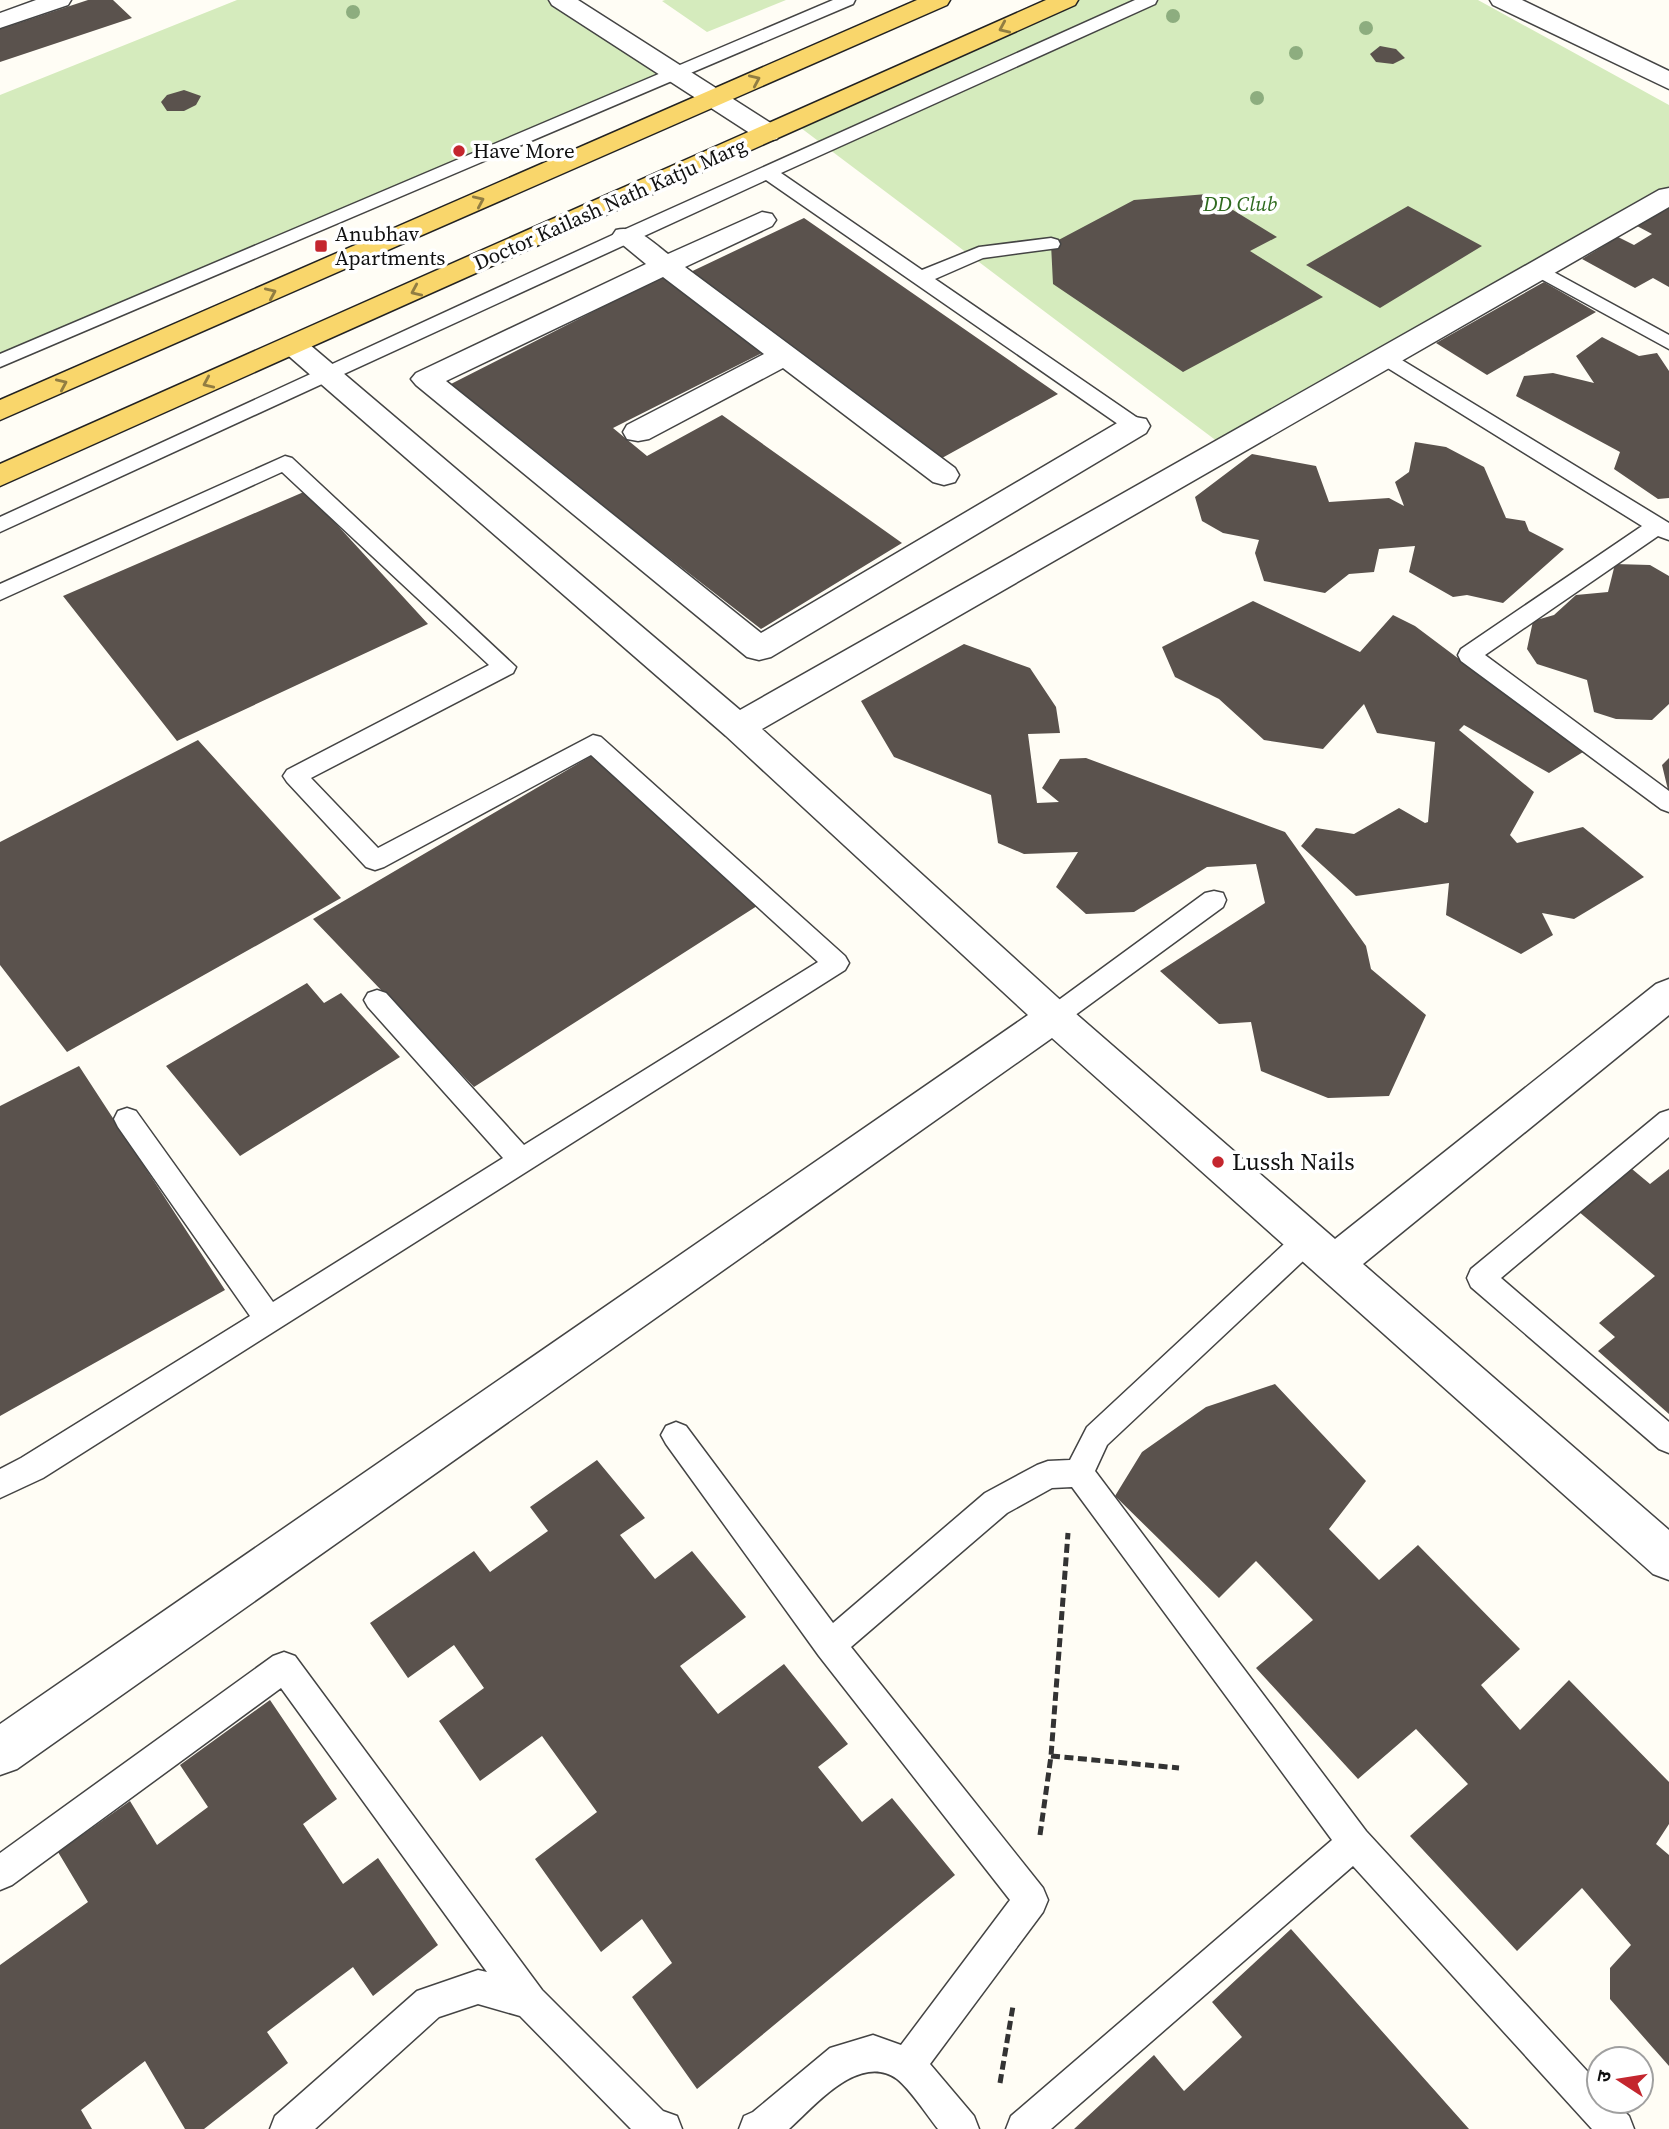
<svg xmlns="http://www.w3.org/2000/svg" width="1669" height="2129" font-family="'Source Serif 4','Noto Sans Devanagari',serif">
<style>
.green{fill:#d5ebbd}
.building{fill:#5a524d}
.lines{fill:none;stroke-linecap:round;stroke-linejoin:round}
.service-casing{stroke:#444;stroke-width:3}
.minor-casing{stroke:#444;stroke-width:3}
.primary-casing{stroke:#222;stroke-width:3}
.path{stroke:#333;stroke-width:5;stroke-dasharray:9 4.5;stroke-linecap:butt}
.service{fill:#fff;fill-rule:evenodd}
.minor{fill:#fff;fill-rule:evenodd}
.primary{fill:#f9d66b;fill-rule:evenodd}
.tree{fill:#8dad7f}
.oneway{stroke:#917d42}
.poi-dot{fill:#c4262e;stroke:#fff;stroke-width:2.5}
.labels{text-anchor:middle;stroke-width:7;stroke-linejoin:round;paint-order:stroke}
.far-poi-label{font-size:21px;fill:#111;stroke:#fff;text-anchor:start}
.far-street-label{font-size:21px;fill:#111;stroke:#fff}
.far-park-label{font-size:21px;font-style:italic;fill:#2f6b1f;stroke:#fff}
.poi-label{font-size:24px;fill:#111;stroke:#fff;text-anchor:start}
</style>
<rect width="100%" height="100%" fill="#fffdf5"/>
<!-- green -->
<path class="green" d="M237,0H549L667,74L0,354V95Z
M665,0H786L707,32L662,1Z
M1066,0H1478L1669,105V188L1226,448L793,122Z"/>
<!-- building -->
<path class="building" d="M88,0H113L132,18L0,62V29Z
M1380,46L1396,49L1405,58L1393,64L1376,62L1370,54Z
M184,90L201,96L196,105L184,111H167L161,102L167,95Z
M1207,194L1277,237L1250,251L1323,297L1183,372L1053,284L1051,244L1134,200Z
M1408,206L1482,246L1380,308L1306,265Z
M1669,207V287L1653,278L1635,288L1582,259L1618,237L1634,245L1652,234L1637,226Z
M804,218L1058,394L933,463L682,276Z
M663,276L764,352L613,428L647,456L722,415L902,543L761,629L447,386Z
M1544,282L1596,312L1487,375L1436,343Z
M1602,337L1639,356L1657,353L1669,371V498L1658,499L1614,469L1620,452L1516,396L1524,376L1553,373L1594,383L1576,356Z
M1415,442L1446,447L1484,467L1506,518L1525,521L1529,531L1564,549L1503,603L1467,595L1453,597L1409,572L1415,546L1379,549L1374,572L1349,574L1325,593L1264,581L1255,553L1259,540L1223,533L1202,521L1195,497L1252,454L1316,466L1329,502L1389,498L1404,506L1395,482L1409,472Z
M306,491L428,624L177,741L63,596Z
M1615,564L1650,565L1669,576V704L1652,720L1616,719L1594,712L1587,680L1537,664L1527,649L1533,621L1554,615L1576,595L1608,592Z
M1253,601L1360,652L1393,615L1415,626L1583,752L1549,773L1464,725L1459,730L1534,792L1510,835L1517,843L1583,827L1644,877L1574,919L1542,913L1553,935L1521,954L1446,915L1449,883L1356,896L1301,846L1316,828L1354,834L1399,808L1425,823L1428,822L1435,742L1377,733L1364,704L1323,749L1264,740L1219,699L1175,677L1162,647Z
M964,644L1030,668L1056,707L1060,733L1028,734L1037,803L1059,802L1042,788L1060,759L1086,758L1285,832L1366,946L1371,969L1426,1015L1389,1096L1328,1098L1261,1071L1251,1022L1219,1024L1160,971L1265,903L1256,864L1207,867L1134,912L1086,914L1056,887L1078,852L1024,854L998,843L991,795L894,757L861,701Z
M198,740L341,898L67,1052L0,965V842Z
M591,756L757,906L474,1087L313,919Z
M1669,758V789L1668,790L1662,765Z
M307,983L324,1003L341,993L400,1057L240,1156L166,1066Z
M79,1066L225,1290L0,1416V1106Z
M1632,1169L1650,1184L1669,1169V1414L1598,1351L1615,1337L1599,1323L1655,1276L1578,1211Z
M1275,1384L1366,1481L1329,1529L1379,1580L1418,1545L1520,1649L1481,1685L1520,1730L1569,1680L1669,1782V1824L1656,1844L1669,1855V2066L1610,1999V1968L1631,1945L1582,1888L1517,1951L1410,1836L1468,1784L1416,1729L1358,1779L1256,1668L1313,1620L1256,1561L1219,1598L1115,1496L1142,1452L1206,1407Z
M597,1460L645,1518L620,1535L655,1579L692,1551L746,1617L680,1666L718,1714L784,1664L848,1744L818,1767L862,1822L892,1798L955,1875L697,2089L632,1997L672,1963L642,1919L601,1952L535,1859L597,1812L542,1736L480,1781L439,1721L484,1688L454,1645L408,1678L370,1623L474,1551L490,1572L548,1531L530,1507Z
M270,1700L337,1799L303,1824L343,1884L378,1858L438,1945L373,1996L353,1967L267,2032L288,2063L204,2129H185L145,2061L81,2110L92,2129H0V1965L88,1902L58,1852L130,1801L157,1845L208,1807L180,1765Z
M1291,1929L1469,2129H1074L1154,2055L1184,2091L1242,2037L1212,2002Z"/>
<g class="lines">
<defs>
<path id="service" d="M833,0H855L853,4L0,367V354Z
M1135,0H1157L1155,4L781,173L922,270L979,247L1051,238L1058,240L1060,244L1058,248L983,258L935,279L1142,421L1145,426L1142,431H1128L766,180L0,532V517L619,232Z
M1539,264L1669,335V349L1532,274L1529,270L1532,266Z
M1385,352L1392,354L1669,523V540L1658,536L1485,655L1669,791V812L1661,809L1461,661L1458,655L1461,649L1642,526L1378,362L1375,358L1378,354Z
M285,456L292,458L516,667L513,673L311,778L378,848L593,735L601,737L845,956L849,963L845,970L43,1478L0,1498V1469L21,1458L250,1316L118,1127L114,1119L118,1111L127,1108L136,1111L273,1302L503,1158L368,1007L364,1000L368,993L377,990L386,993L524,1145L818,962L591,755L384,867L375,870L366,867L287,782L283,776L287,770L489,665L282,472L0,600V584Z
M1214,891L1223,893L1226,900L1223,907L1063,1024L1054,1027L1045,1024L1041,1017L1045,1010L1205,893Z
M1669,1110V1137L1501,1278L1669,1422V1453L1659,1449L1471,1287L1467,1278L1471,1269L1660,1113Z
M1307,1228L1317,1232L1321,1240L1317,1248L1107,1445L1095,1471L1366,1831L1599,2084V2101H1614L1629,2116L1634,2129H1592L1353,1866L1051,2129H1006L1011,2116L1332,1840L1072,1487L1052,1488L1007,1513L851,1647L1043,1888L1048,1900L1043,1912L930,2064L974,2116L979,2129H938C927,2115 910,2089 897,2079C859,2052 815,2106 789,2129H739L744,2116L753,2112L830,2048L873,2035L901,2045L1010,1900L819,1656L666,1444L661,1435L666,1426L676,1422L686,1426L833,1623L985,1493L1037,1465L1048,1461L1070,1460L1087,1427L1297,1232Z
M284,1652L295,1656L542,1990L663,2111L677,2116L682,2129H631L520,2016L478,2004L439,2017L315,2129H270L275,2116L417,1991L478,1970L487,1972L281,1688L12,1885L0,1890V1853L273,1656Z"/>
<path id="minor" d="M36,0H71L68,5L0,28V13Z
M549,0H578L777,127L781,133L777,139L768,141L759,139L552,5Z
M1490,0H1522L1669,71V89L1493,5Z
M1669,188V207L762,729L1067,1006L1335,1239L1656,984L1669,979V1015L1363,1264L1669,1530V1580L1653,1574L1052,1038L17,1769L0,1775V1724L1028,1015L726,736L283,351L278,345L283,339L293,336L303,339L740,710L1659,190Z
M762,212L772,214L776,220L772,226L685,267L955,468L959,475L955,482L944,485L933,482L783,368L649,439L638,441L627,439L623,432L627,425L764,354L663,277L446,381L761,633L1124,419L1135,417L1146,419L1150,426L1146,433L771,657L759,660L747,657L416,385L411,379L416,373L646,264L612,236L616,230C637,225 652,242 668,254Z"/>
<path id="primary" d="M917,0H950L947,5L0,420V400Z
M1046,0H1078L1075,5L0,486V464Z"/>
</defs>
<!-- service casing -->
<use href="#service" class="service-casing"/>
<!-- minor casing -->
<use href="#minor" class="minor-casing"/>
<!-- primary casing -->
<use href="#primary" class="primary-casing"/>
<!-- path -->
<path class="path" d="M1051,1756L1179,1768
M1040,1835L1051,1756L1068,1533
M1000,2083L1013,2006"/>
<!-- service -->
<use href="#service" class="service"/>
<!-- minor -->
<use href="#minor" class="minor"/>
<!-- primary -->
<use href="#primary" class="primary"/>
</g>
<!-- trees -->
<g class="tree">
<circle cx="353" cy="12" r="7"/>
<circle cx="1173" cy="16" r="7"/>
<circle cx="1366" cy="28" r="7"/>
<circle cx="1296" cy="53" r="7"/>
<circle cx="1257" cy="98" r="7"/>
</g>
<!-- one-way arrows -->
<defs><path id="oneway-chevron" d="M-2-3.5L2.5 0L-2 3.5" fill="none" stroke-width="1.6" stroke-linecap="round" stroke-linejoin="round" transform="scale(1.75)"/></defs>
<g class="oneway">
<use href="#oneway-chevron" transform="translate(1004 28) rotate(156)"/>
<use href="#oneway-chevron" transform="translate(755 80) rotate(-24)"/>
<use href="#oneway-chevron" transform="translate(479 201) rotate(-24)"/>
<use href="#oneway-chevron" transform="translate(416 291) rotate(156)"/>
<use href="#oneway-chevron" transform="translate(271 293) rotate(-24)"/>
<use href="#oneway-chevron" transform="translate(208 383) rotate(156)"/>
<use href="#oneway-chevron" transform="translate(62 384) rotate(-24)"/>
</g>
<!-- markers -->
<g class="poi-dot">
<circle cx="459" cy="151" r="7"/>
<rect x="314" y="239" width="14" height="14" rx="3.5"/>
<circle cx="1218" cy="1162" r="7"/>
</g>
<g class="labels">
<!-- far-poi labels -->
<g class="far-poi-label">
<text x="473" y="158">Have More</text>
<text x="335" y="241">Anubhav<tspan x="335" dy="24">Apartments</tspan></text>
</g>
<!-- far-street labels -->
<g class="far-street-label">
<text transform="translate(610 204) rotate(-24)" y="7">Doctor Kailash Nath Katju Marg</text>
</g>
<!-- far-park labels -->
<g class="far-park-label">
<text x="1240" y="211">DD Club</text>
</g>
<!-- poi labels -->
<g class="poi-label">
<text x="1232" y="1170">Lussh Nails</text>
</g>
</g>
<!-- north arrow -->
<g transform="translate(1620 2080) rotate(282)"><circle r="33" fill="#ffffff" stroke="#a0a0a0" stroke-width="2"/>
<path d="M0-5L12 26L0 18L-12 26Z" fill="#c4262e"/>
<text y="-10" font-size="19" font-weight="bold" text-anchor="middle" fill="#111111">उ</text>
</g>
</svg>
